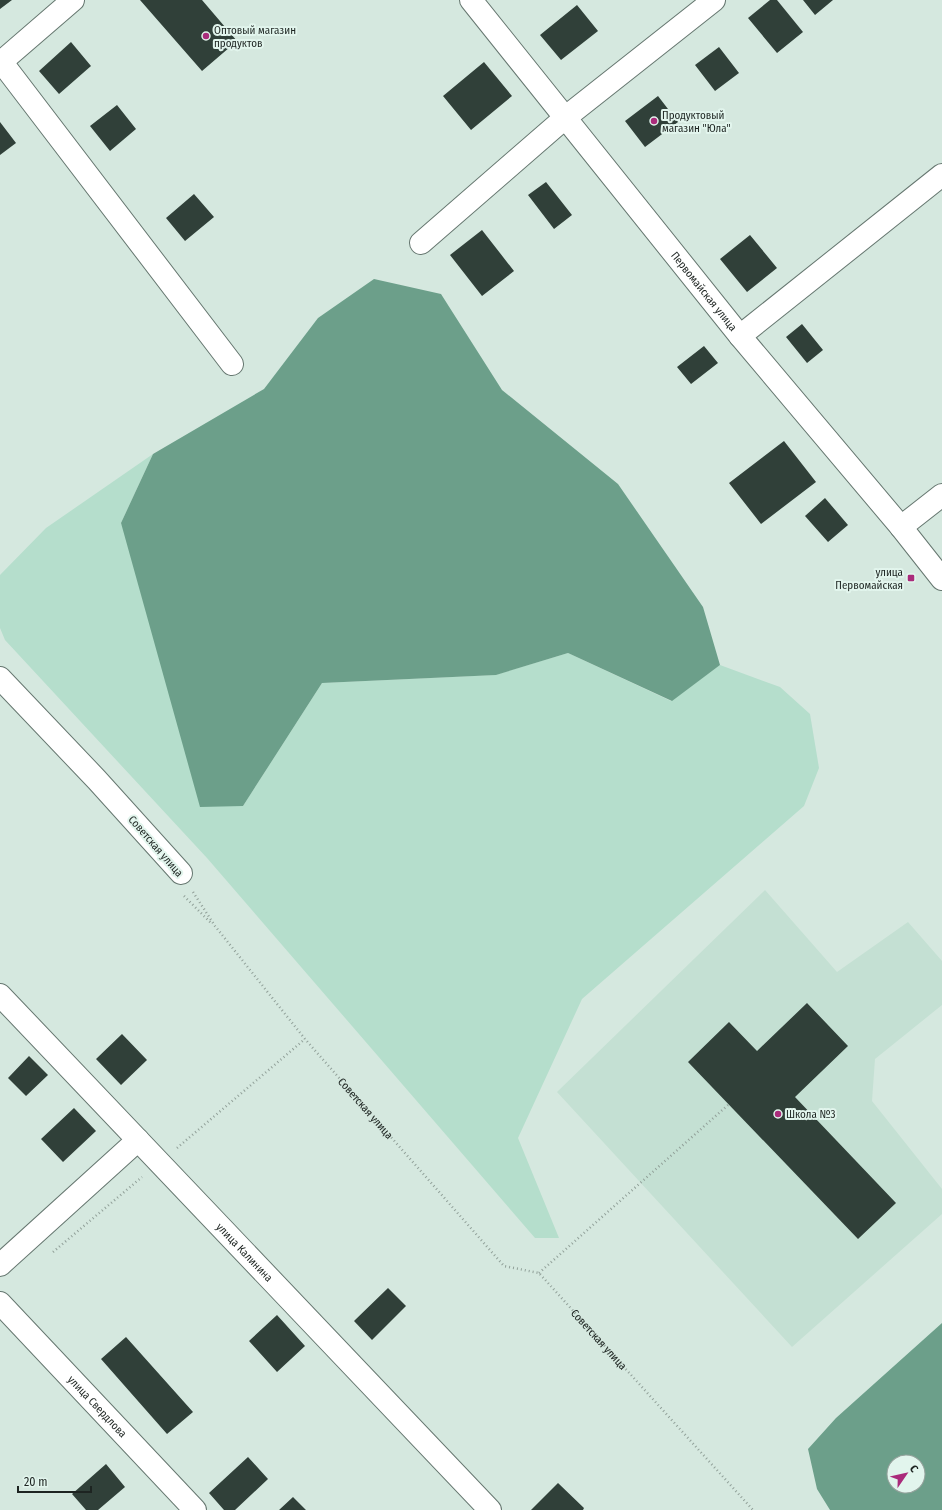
<svg xmlns="http://www.w3.org/2000/svg" width="942" height="1510" font-family="'Fira Sans Condensed',sans-serif">
<style>
.built{fill:#c4e0d3}
.green{fill:#b5decc}
.water{fill:#6c9f8a;fill-rule:evenodd}
.building{fill:#304039}
.lines{fill:none;stroke-linecap:round;stroke-linejoin:round}
.minor-casing{stroke:#667770;stroke-width:24}
.path{stroke:#91a099;stroke-width:2.5;stroke-dasharray:1 3;stroke-linecap:butt}
.minor{stroke:#fff;stroke-width:22}
.poi-dot{fill:#aa2b7b;stroke:#e2f5ed;stroke-width:1.5}
.labels{text-anchor:middle;stroke-width:4;stroke-linejoin:round;paint-order:stroke}
.poi-label{font-size:11px;fill:#1d2421;stroke:#e2f5ed;text-anchor:start}
.street-label{font-size:11px;fill:#1d2421;stroke:#e2f5ed}
</style>
<rect width="100%" height="100%" fill="#d5e8df"/>
<!-- built -->
<path class="built" d="M765,890L837,972L908,922L942,961V1005L875,1059L872,1101L942,1189V1214L792,1347L557,1092Z"/>
<!-- green -->
<path class="green" d="M153,454L121,523L243,806L322,683L495,675L568,653L671,701L720,665L780,687L810,714L819,768L804,806L582,999L518,1138L559,1238H535L207,858L5,640L0,628V575L46,528Z"/>
<!-- water -->
<path class="water" d="M374,279L441,294L502,390L618,484L703,607L720,665L672,701L568,653L496,675L322,683L243,806L200,807L121,523L153,454L264,389L318,318Z
M942,1323V1510H830L817,1489L808,1449L836,1418ZM894,1462H918V1486H894Z"/>
<!-- building -->
<path class="building" d="M0,0H12L0,9Z
M140,0H202L237,41L202,71Z
M770,0H777L803,32L777,53L748,18Z
M803,0H833L815,15Z
M577,5L598,31L561,60L540,35Z
M71,42L91,66L59,94L39,71Z
M719,47L739,73L715,91L695,65Z
M484,62L512,96L471,130L443,96Z
M658,96L678,122L645,147L625,121Z
M117,105L136,129L110,151L90,126Z
M0,122L16,143L0,155Z
M546,182L572,215L554,229L528,195Z
M194,194L214,217L185,241L166,218Z
M482,230L514,271L482,296L450,255Z
M750,235L777,268L747,292L720,259Z
M802,324L823,350L807,363L786,337Z
M704,346L718,363L691,384L677,367Z
M784,441L816,482L761,524L729,483Z
M825,498L848,525L828,542L805,516Z
M807,1003L848,1046L795,1097L896,1203L858,1239L688,1062L729,1022L757,1051Z
M122,1034L147,1060L121,1085L96,1059Z
M29,1056L48,1075L26,1096L8,1078Z
M74,1108L96,1131L63,1162L41,1139Z
M388,1288L406,1306L372,1340L354,1321Z
M277,1315L305,1346L277,1372L249,1341Z
M126,1337L193,1412L167,1434L101,1359Z
M248,1457L268,1479L235,1510H224L209,1493Z
M106,1464L125,1487L98,1510H86L72,1494Z
M558,1483L584,1508L583,1510H531Z
M293,1497L306,1510H279Z"/>
<g class="lines">
<defs>
<g id="minor">
<path id="s2" d="M471,0L740,336L901,527L942,579"/>
<path d="M0,60L232,364"/>
<path d="M0,63L73,0"/>
<path d="M421,243L566,117L714,0"/>
<path d="M740,336L942,175"/>
<path d="M901,527L942,495"/>
<path d="M0,678L97,780L181,873"/>
<path id="s3" d="M0,995L490,1510"/>
<path d="M0,1265L138,1140"/>
<path id="s4" d="M0,1303L195,1510"/>
</g>
</defs>
<!-- minor casing -->
<use href="#minor" class="minor-casing"/>
<!-- path -->
<g class="path">
<path id="s1" d="M193,892L215,926L305,1039L504,1266L539,1273L753,1510"/>
<path d="M184,896L211,923"/>
<path d="M177,1148L305,1039"/>
<path d="M53,1252L142,1177"/>
<path d="M539,1273L728,1105"/>
</g>
<!-- minor -->
<use href="#minor" class="minor"/>
</g>
<!-- markers -->
<g class="poi-dot">
<circle cx="206" cy="36" r="4"/>
<circle cx="654" cy="121" r="4"/>
<rect x="907" y="574" width="8" height="8" rx="2"/>
<circle cx="778" cy="1114" r="4"/>
</g>
<g class="labels">
<!-- poi labels -->
<g class="poi-label">
<text x="214" y="34">Оптовый магазин<tspan x="214" dy="13">продуктов</tspan></text>
<text x="662" y="119">Продуктовый<tspan x="662" dy="13">магазин "Юла"</tspan></text>
<text x="903" y="576" text-anchor="end">улица<tspan x="903" dy="13">Первомайская</tspan></text>
<text x="786" y="1118">Школа №3</text>
</g>
<!-- street labels -->
<g class="street-label">
<text dy="4" stroke="none"><textPath href="#s2" startOffset="373">Первомайская улица</textPath></text>
<text transform="translate(156 846) rotate(49)" y="4">Советская улица</text>
<text dy="4" stroke="none"><textPath href="#s1" startOffset="277">Советская улица</textPath></text>
<text dy="4" stroke="none"><textPath href="#s3" startOffset="355">улица Калинина</textPath></text>
<text dy="4" stroke="none"><textPath href="#s1" startOffset="612">Советская улица</textPath></text>
<text dy="4" stroke="none"><textPath href="#s4" startOffset="142">улица Свердлова</textPath></text>
</g>
</g>
<!-- north arrow -->
<g transform="translate(906 1474) rotate(56)"><circle r="19" fill="#e2f5ed" stroke="#93a19b"/>
<path d="M0-3L7 15L0 10L-7 15Z" fill="#aa2b7b"/>
<text y="-6" font-size="11" font-weight="bold" text-anchor="middle" fill="#1d2421">С</text>
</g>
<!-- scale -->
<path d="M18 1486v6h73v-6" fill="none" stroke="#1d2421" stroke-width="2"/>
<text x="24" y="1486" font-size="12" fill="#1d2421" stroke="#e2f5ed" stroke-width="3" paint-order="stroke">20 m</text>
</svg>
